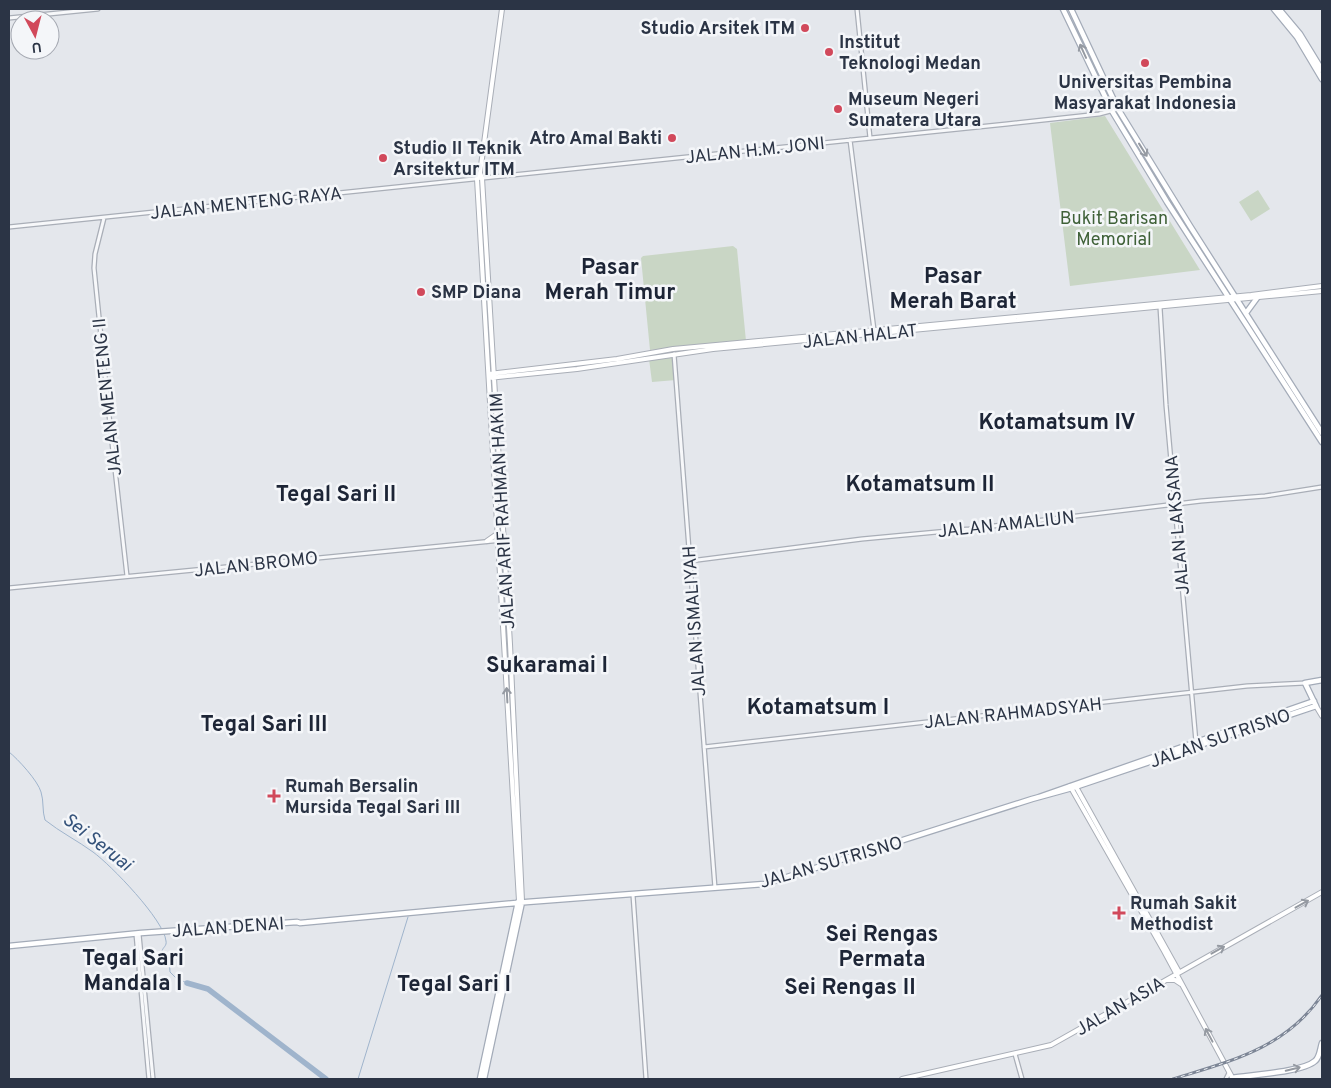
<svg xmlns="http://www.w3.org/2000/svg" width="1331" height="1088" font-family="Overpass,sans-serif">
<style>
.green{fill:#c9d6c5}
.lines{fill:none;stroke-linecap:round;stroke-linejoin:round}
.stream{stroke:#9fb4cc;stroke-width:1}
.river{stroke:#9fb4cc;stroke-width:5.5}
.tertiary-casing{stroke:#a9aeb7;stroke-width:5.5}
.secondary-casing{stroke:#a9aeb7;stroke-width:6}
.primary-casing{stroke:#a3abb8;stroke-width:7}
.tertiary{stroke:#f7f8fa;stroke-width:3}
.secondary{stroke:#fff;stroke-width:4}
.primary{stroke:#fff;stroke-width:4.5}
.rail-casing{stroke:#7d8696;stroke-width:3}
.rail{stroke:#f4f6f9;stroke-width:1;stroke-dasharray:4;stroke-linecap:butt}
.oneway{stroke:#959aa2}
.poi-dot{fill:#d1495b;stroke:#f4f6f9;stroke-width:2}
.labels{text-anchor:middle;stroke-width:5;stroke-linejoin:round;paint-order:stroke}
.poi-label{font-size:18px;font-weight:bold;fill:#2b3445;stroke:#f4f6f9;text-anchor:start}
.street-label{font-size:18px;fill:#2b3445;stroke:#f4f6f9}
.park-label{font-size:18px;fill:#3f6138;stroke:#f4f6f9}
.water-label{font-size:19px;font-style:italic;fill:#34527a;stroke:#f4f6f9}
.district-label{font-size:22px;font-weight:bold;fill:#1d2536;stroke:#f4f6f9}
</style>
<rect width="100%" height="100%" fill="#e4e7ec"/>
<!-- green -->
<path class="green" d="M1105,116L1200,270L1070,286L1050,123Z
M1258,190L1270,209L1251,221L1239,202Z
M733,246L737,249L746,341L650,350L641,258L643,256Z
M673,356L676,380L652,382L649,359Z"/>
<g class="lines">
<!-- stream -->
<path class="stream" d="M9,752C18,759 38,781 41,792C44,801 42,811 45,820C60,832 78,841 93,852C111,865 164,920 166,941C167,946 163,947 162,951V953L167,954L169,957L170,972L176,978L187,983
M358,1079L408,917"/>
<!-- river -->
<path class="river" d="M187,983L208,989L326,1079"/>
<defs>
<path id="tertiary" d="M857,9L870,138
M9,18L98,9
M850,140L874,330
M104,218L95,254L94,268L111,434L127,576
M9,227L1007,124L1099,114L1118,109
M1160,307L1166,405L1196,742
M674,354L715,888
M690,561L862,539L969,529L1201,501L1265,496L1322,487
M9,588L503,540
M704,747L1247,686L1305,683
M633,895L646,1079
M136,934L149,1079
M139,934L153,1079
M1015,1054L1022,1079
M1226,1079L1229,1073"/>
<path id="secondary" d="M502,9L480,173L477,179L519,901
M480,173L482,178L510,644L522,901
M489,374L617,359L673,349L1251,295L1322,286
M489,378L577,369L713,349L1322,291
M487,541L497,534
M1316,706L1322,716
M1075,785L1179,972
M1070,786L1164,951L1233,1079
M1167,980H1175L1181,984
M902,1079L1051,1045L1322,892"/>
<path id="primary" d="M1063,9L1112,111L1167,202L1322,442
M1071,9L1118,109L1190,226L1322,433
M1274,9L1297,37L1322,79
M1279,9L1300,34L1322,70
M1246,313L1257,298
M1039,797L1314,701
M9,946L141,933L297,922L300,923L527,902L765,884L1032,799L1072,788L1316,706L1305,683L1322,680
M1232,1078C1250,1075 1303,1072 1315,1061C1320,1057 1320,1049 1322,1043
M480,1079L518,902
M484,1079L522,902"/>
</defs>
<!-- tertiary casing -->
<use href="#tertiary" class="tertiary-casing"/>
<!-- secondary casing -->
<use href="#secondary" class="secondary-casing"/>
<!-- primary casing -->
<use href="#primary" class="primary-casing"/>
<!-- tertiary -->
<use href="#tertiary" class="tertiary"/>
<!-- secondary -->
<use href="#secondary" class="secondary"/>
<!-- primary -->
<use href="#primary" class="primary"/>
<defs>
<path id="rail" d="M1173,1079C1231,1061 1286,1048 1322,995"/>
</defs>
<!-- rail casing -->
<use href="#rail" class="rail-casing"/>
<!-- rail -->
<use href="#rail" class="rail"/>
</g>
<!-- one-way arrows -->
<defs><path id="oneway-shaft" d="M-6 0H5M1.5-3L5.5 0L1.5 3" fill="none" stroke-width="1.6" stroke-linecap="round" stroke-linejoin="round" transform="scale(1.25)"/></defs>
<g class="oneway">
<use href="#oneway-shaft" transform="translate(1083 51) rotate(-114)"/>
<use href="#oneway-shaft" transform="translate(1143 150) rotate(58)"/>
<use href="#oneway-shaft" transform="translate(507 695) rotate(-93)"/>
<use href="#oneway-shaft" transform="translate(1302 904) rotate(-29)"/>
<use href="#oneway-shaft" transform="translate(1218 950) rotate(-29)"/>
<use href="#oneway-shaft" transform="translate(1209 1035) rotate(-118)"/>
<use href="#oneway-shaft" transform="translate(1293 1069) rotate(-14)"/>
</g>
<!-- markers -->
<g class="poi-dot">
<circle cx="805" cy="28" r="5"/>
<circle cx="829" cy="52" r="5"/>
<circle cx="1145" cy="63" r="5"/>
<circle cx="838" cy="109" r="5"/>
<circle cx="672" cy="138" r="5"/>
<circle cx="383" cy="158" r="5"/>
<circle cx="421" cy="292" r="5"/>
<path d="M271.5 788.5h5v5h5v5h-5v5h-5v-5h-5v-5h5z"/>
<path d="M1116.5 905.5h5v5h5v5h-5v5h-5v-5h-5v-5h5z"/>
</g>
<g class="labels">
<!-- poi labels -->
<g class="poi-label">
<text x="795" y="34" text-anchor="end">Studio Arsitek ITM</text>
<text x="839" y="48">Institut<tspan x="839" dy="21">Teknologi Medan</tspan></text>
<text x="1145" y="88" text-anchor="middle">Universitas Pembina<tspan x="1145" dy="21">Masyarakat Indonesia</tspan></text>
<text x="848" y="105">Museum Negeri<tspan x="848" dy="21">Sumatera Utara</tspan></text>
<text x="662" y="144" text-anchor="end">Atro Amal Bakti</text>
<text x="393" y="154">Studio II Teknik<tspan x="393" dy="21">Arsitektur ITM</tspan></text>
<text x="431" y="298">SMP Diana</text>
<text x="285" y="792">Rumah Bersalin<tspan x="285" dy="21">Mursida Tegal Sari III</tspan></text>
<text x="1130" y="909">Rumah Sakit<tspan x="1130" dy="21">Methodist</tspan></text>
</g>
<!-- street labels -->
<g class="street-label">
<text transform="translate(755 150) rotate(-6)" y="6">JALAN H.M. JONI</text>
<text transform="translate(246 203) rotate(-6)" y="6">JALAN MENTENG RAYA</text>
<text transform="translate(860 336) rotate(-6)" y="6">JALAN HALAT</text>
<text transform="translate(107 397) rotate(-96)" y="6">JALAN MENTENG II</text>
<text transform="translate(502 511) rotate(-93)" y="6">JALAN ARIF RAHMAN HAKIM</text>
<text transform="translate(1006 524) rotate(-6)" y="6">JALAN AMALIUN</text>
<text transform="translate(1177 525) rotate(-95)" y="6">JALAN LAKSANA</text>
<text transform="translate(256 564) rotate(-6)" y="6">JALAN BROMO</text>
<text transform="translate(694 621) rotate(-94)" y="6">JALAN ISMALIYAH</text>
<text transform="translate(1013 713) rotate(-6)" y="6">JALAN RAHMADSYAH</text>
<text transform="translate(1220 738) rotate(-19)" y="6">JALAN SUTRISNO</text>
<text transform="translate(831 862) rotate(-16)" y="6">JALAN SUTRISNO</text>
<text transform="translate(228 927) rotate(-4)" y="6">JALAN DENAI</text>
<text transform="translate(1120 1006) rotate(-30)" y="6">JALAN ASIA</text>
</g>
<!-- park labels -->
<g class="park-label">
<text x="1114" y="224">Bukit Barisan<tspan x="1114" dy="21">Memorial</tspan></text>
</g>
<!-- water labels -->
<g class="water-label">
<text transform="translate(98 841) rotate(38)" y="7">Sei Seruai</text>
</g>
<!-- district labels -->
<g class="district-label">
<text x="610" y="274">Pasar<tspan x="610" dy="25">Merah Timur</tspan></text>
<text x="953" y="283">Pasar<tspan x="953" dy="25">Merah Barat</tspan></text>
<text x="1057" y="429">Kotamatsum IV</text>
<text x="920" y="491">Kotamatsum II</text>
<text x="336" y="501">Tegal Sari II</text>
<text x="547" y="672">Sukaramai I</text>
<text x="818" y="714">Kotamatsum I</text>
<text x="264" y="731">Tegal Sari III</text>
<text x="882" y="941">Sei Rengas<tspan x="882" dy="25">Permata</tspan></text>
<text x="133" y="965">Tegal Sari<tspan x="133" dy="25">Mandala I</tspan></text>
<text x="454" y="991">Tegal Sari I</text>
<text x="850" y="994">Sei Rengas II</text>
</g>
</g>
<!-- border -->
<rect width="1331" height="1088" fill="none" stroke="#2b3445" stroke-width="20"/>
<!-- north arrow -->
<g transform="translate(35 35) rotate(173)"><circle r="24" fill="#f4f6f9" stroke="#a4a8b1"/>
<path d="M0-4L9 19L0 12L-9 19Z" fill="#d1495b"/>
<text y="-8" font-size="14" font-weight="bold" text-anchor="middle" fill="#2b3445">U</text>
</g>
</svg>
